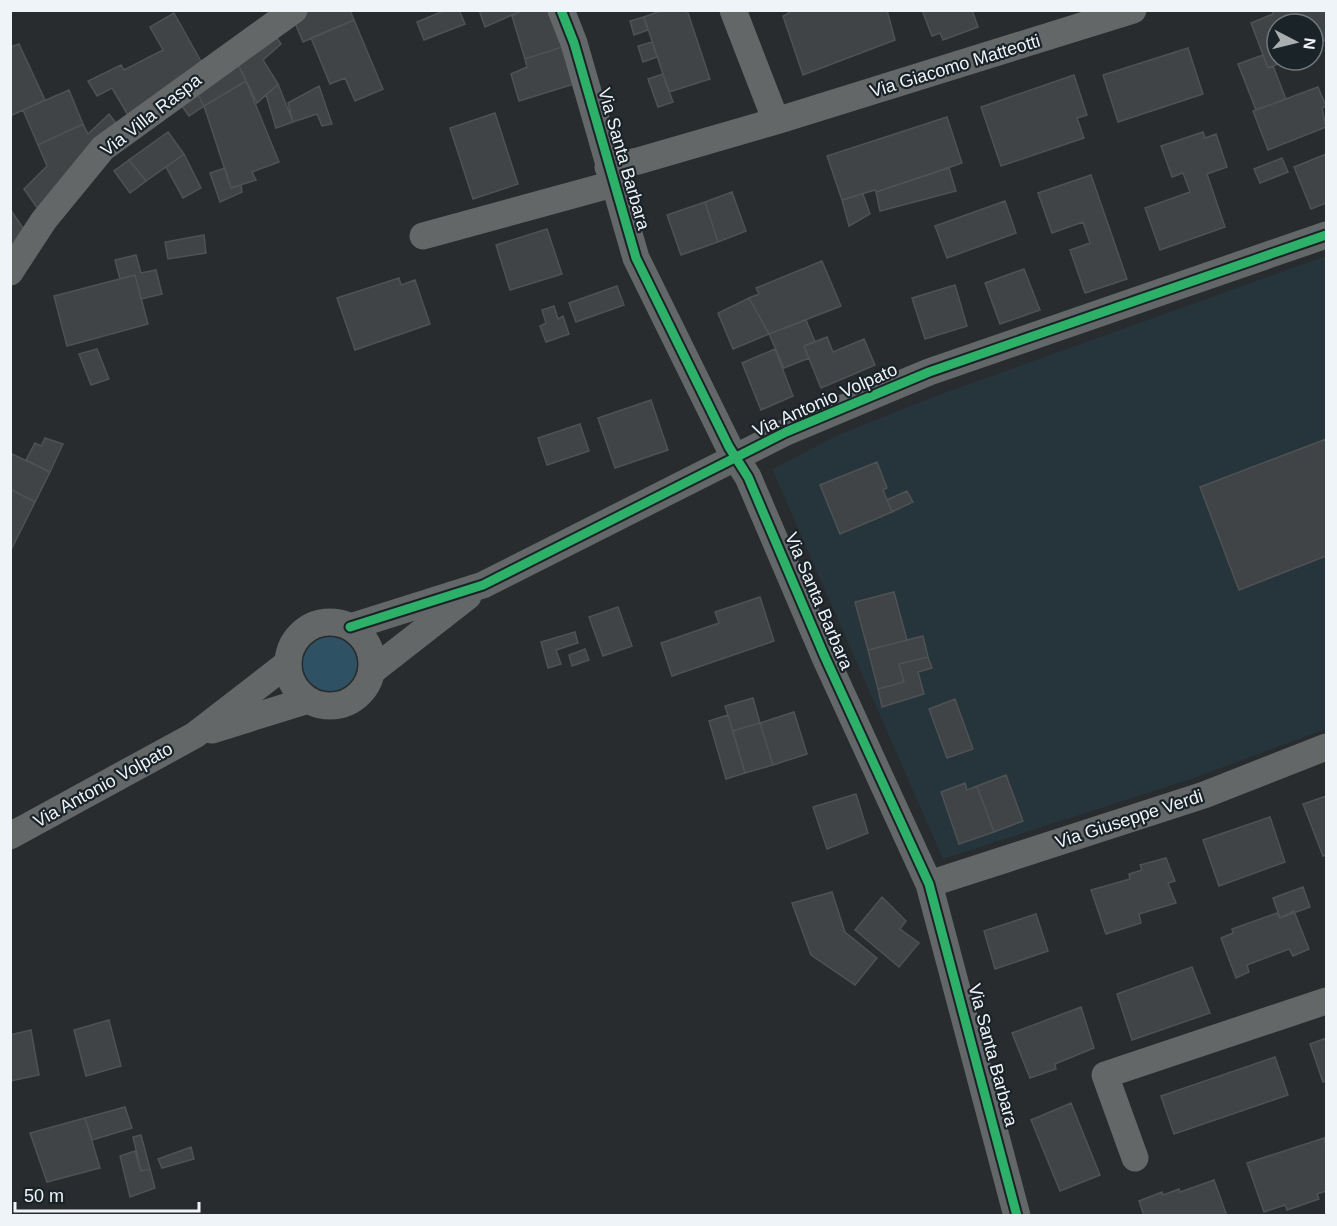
<svg xmlns="http://www.w3.org/2000/svg" width="1337" height="1226" font-family="Arial,sans-serif">
<style>
.built{fill:#26343c}
.green{fill:#2e5163}
.building{fill:#414446;stroke:#4e5254;stroke-width:1.5}
.lines{fill:none;stroke-linecap:round;stroke-linejoin:round}
.minor{stroke:#646768;stroke-width:27}
.cycleway-casing{stroke:#1a2328;stroke-width:13}
.cycleway{stroke:#2db169;stroke-width:9}
.labels{text-anchor:middle;stroke-width:4.5;stroke-linejoin:round;paint-order:stroke}
.street-label{font-size:18px;fill:#eef4f7;stroke:#1a2328}
</style>
<rect width="100%" height="100%" fill="#282c2e"/>
<!-- built -->
<path class="built" d="M1326,256V729L1194,778L943,859L772,469L838,435L933,397Z"/>
<!-- green -->
<path class="green" d="M303 664a27 27 0 1 1 54 0a27 27 0 1 1-54 0Z"/>
<!-- building -->
<path class="building" d="M309,10H350L354,20L303,42L293,18Z
M446,10H459L465,24L424,40L417,22Z
M479,10H523L485,27Z
M523,10H549L562,47L525,59L512,16Z
M663,10H687L710,79L669,92L644,17Z
M794,10H887L895,40L803,75L783,16Z
M922,10H972L978,27L943,40L940,33L932,36Z
M1272,10H1326V40L1313,45V24H1277V60H1288L1268,68L1251,23L1273,14Z
M174,13L202,63L132,122L112,88L97,96L88,81L121,65L124,70L163,50L150,27Z
M644,17L648,30L634,35L630,21Z
M354,20L383,89L355,101L345,78L330,84L311,38Z
M270,28L281,44L263,60L278,84L257,103L233,54Z
M652,42L657,57L643,62L638,46Z
M19,44L45,100L10,116V47Z
M562,47L574,84L519,101L511,74L527,67L525,59Z
M1188,48L1203,94L1118,122L1103,75Z
M233,54L246,81L204,106L192,84Z
M1263,55L1268,68L1273,66L1286,99L1256,110L1238,64Z
M663,74L673,102L658,107L648,79Z
M1074,75L1087,115L1077,118L1084,138L1001,166L981,107Z
M246,81L279,162L252,172L256,180L231,188L204,106Z
M192,84L204,106L189,116L179,102Z
M278,84L293,122L276,128L266,95Z
M319,86L332,124L322,126L317,114L293,122L288,103Z
M1318,87L1326,106L1322,108L1326,127L1268,150L1253,111Z
M69,90L83,124L38,145L23,110Z
M495,113L518,184L473,199L450,128Z
M109,114L122,131L38,209L24,189L47,166L38,145L83,124L88,134Z
M947,117L962,163L876,192L875,190L842,200L827,156Z
M168,132L184,154L146,181L129,160Z
M1203,132L1205,138L1216,134L1227,167L1207,174L1225,227L1160,250L1145,208L1190,192L1183,173L1172,177L1161,146Z
M184,154L201,188L183,198L166,167Z
M1326,154V203L1311,209L1294,167Z
M1282,158L1288,172L1260,183L1254,169Z
M129,160L146,181L130,193L114,171Z
M225,168L231,188L241,185L242,192L220,202L210,173Z
M949,168L956,191L880,211L876,192Z
M1091,175L1127,279L1085,293L1070,250L1090,243L1083,222L1052,233L1038,193Z
M732,192L746,231L718,242L705,202Z
M863,194L870,214L849,226L842,200Z
M1005,201L1016,233L947,258L935,226Z
M705,202L718,242L681,255L667,215Z
M10,209L23,228L10,251Z
M547,229L562,274L510,290L496,245Z
M204,235L206,253L168,259L165,242Z
M136,255L141,273L156,270L162,294L141,299L135,275L120,279L115,260Z
M822,261L841,306L769,334L749,298L759,294L756,288Z
M1024,269L1040,310L1000,324L985,283Z
M135,275L148,324L67,346L54,296Z
M399,278L401,285L415,280L430,324L355,350L337,298Z
M955,285L967,326L925,339L912,298Z
M617,286L624,305L576,322L569,303Z
M749,298L769,334L733,349L718,313Z
M554,306L558,319L563,316L569,334L546,342L540,326L546,323L542,310Z
M806,320L815,342L804,346L809,358L784,368L769,334Z
M827,337L833,352L864,339L875,365L821,388L804,346Z
M97,349L109,379L91,385L79,354Z
M775,349L793,396L761,410L742,363Z
M651,400L668,450L615,468L598,418Z
M580,424L589,451L547,465L538,438Z
M45,438L63,444L50,472L26,460L35,443L41,446Z
M1326,439V556L1239,590L1200,487Z
M10,453L50,472L35,502L10,489Z
M877,462L887,488L883,490L892,512L840,534L820,485Z
M10,489L35,502L10,552Z
M907,491L913,502L892,512L887,500Z
M894,592L907,640L868,650L855,602Z
M760,597L774,641L672,676L661,643L719,623L715,612Z
M618,607L632,646L603,656L589,617Z
M575,632L578,643L556,650L561,664L548,668L541,642Z
M923,636L928,657L899,664L904,682L878,689L868,650Z
M585,649L589,660L572,666L569,655Z
M928,657L932,668L918,672L924,694L882,707L878,689L904,682L899,664Z
M753,698L760,723L733,731L725,706Z
M955,699L973,749L947,758L929,709Z
M794,712L807,754L773,765L760,723Z
M728,715L745,773L726,779L709,721Z
M760,723L773,765L745,773L733,731Z
M1006,775L1023,821L994,832L977,786Z
M965,783L967,790L977,786L994,832L959,844L941,792Z
M856,794L868,833L827,849L813,807Z
M1326,796V855L1323,856L1303,804Z
M1270,817L1285,862L1219,886L1203,840Z
M1166,858L1175,881L1168,883L1176,903L1139,914L1141,923L1106,934L1091,890L1130,879L1129,874L1142,870L1140,865Z
M1303,887L1310,907L1280,918L1273,898Z
M832,892L845,932L877,958L855,985L811,955L792,903Z
M882,897L906,921L900,929L919,943L899,967L855,930Z
M1294,911L1309,949L1293,956L1289,949L1247,965L1249,972L1236,978L1221,938L1233,933L1232,929L1277,913L1280,918Z
M1036,914L1048,951L995,969L984,931Z
M1192,967L1210,1013L1132,1040L1117,994Z
M1081,1007L1094,1048L1055,1064L1056,1069L1030,1078L1012,1033Z
M109,1020L121,1066L86,1076L74,1030Z
M31,1030L39,1075L10,1081V1035Z
M1326,1038V1081L1323,1082L1310,1044Z
M1275,1057L1288,1095L1174,1134L1161,1096Z
M1071,1103L1100,1175L1060,1191L1031,1120Z
M125,1107L132,1128L92,1140L85,1118Z
M85,1118L100,1168L47,1182L30,1133Z
M141,1135L150,1169L141,1171L133,1137Z
M1324,1138L1326,1146V1191L1317,1194L1319,1199L1287,1210L1285,1205L1264,1212L1247,1163Z
M191,1147L194,1159L162,1168L158,1159Z
M135,1151L141,1171L150,1169L155,1188L130,1197L120,1156Z
M1214,1180L1227,1216H1144L1139,1201L1162,1192L1163,1195L1179,1189L1180,1192Z"/>
<g class="lines">
<!-- minor -->
<path class="minor" d="M561,10L574,43L636,258L729,447L748,477L824,655L929,884L1017,1216
M733,10L776,121
M608,167L638,161L776,121L1133,10
M423,236L613,184
M10,272L44,220L103,148L294,10
M288 664a42 42 0 1 1 84 0a42 42 0 1 1-84 0Z
M350,627L483,585L786,432L929,372L1326,235
M372,671L468,596
M212,730L308,700
M10,836L195,735L288,663
M929,884L1204,795L1326,747
M1135,1158L1105,1075L1326,1001"/>
<defs>
<path id="cycleway" d="M561,10L574,43L636,258L729,447L748,477L824,655L929,884L1017,1216
M350,627L483,585L786,432L929,372L1326,235"/>
</defs>
<!-- cycleway casing -->
<use href="#cycleway" class="cycleway-casing"/>
<!-- cycleway -->
<use href="#cycleway" class="cycleway"/>
</g>
<g class="labels">
<!-- street labels -->
<g class="street-label">
<text transform="translate(955 66) rotate(-17)" y="6">Via Giacomo Matteotti</text>
<text transform="translate(151 115) rotate(-38)" y="6">Via Villa Raspa</text>
<text transform="translate(624 159) rotate(74)" y="6">Via Santa Barbara</text>
<text transform="translate(825 400) rotate(-24)" y="6">Via Antonio Volpato</text>
<text transform="translate(819 601) rotate(67)" y="6">Via Santa Barbara</text>
<text transform="translate(103 785) rotate(-29)" y="6">Via Antonio Volpato</text>
<text transform="translate(1129 819) rotate(-18)" y="6">Via Giuseppe Verdi</text>
<text transform="translate(993 1055) rotate(75)" y="6">Via Santa Barbara</text>
</g>
</g>
<!-- border -->
<rect width="1337" height="1226" fill="none" stroke="#eef4f7" stroke-width="24"/>
<!-- north arrow -->
<g transform="translate(1295 42) rotate(97)"><circle r="28" fill="#1a2328" stroke="#6f777b" stroke-width="1.5"/>
<path d="M0-4.5L10 22L0 15L-10 22Z" fill="#a9aeb1"/>
<text y="-9" font-size="16" font-weight="bold" text-anchor="middle" fill="#eef4f7">N</text>
</g>
<!-- scale -->
<path d="M15 1202v9h184v-9" fill="none" stroke="#eef4f7" stroke-width="3"/>
<text x="24" y="1202" font-size="18" fill="#eef4f7" stroke="#1a2328" stroke-width="4.5" paint-order="stroke">50 m</text>
</svg>
